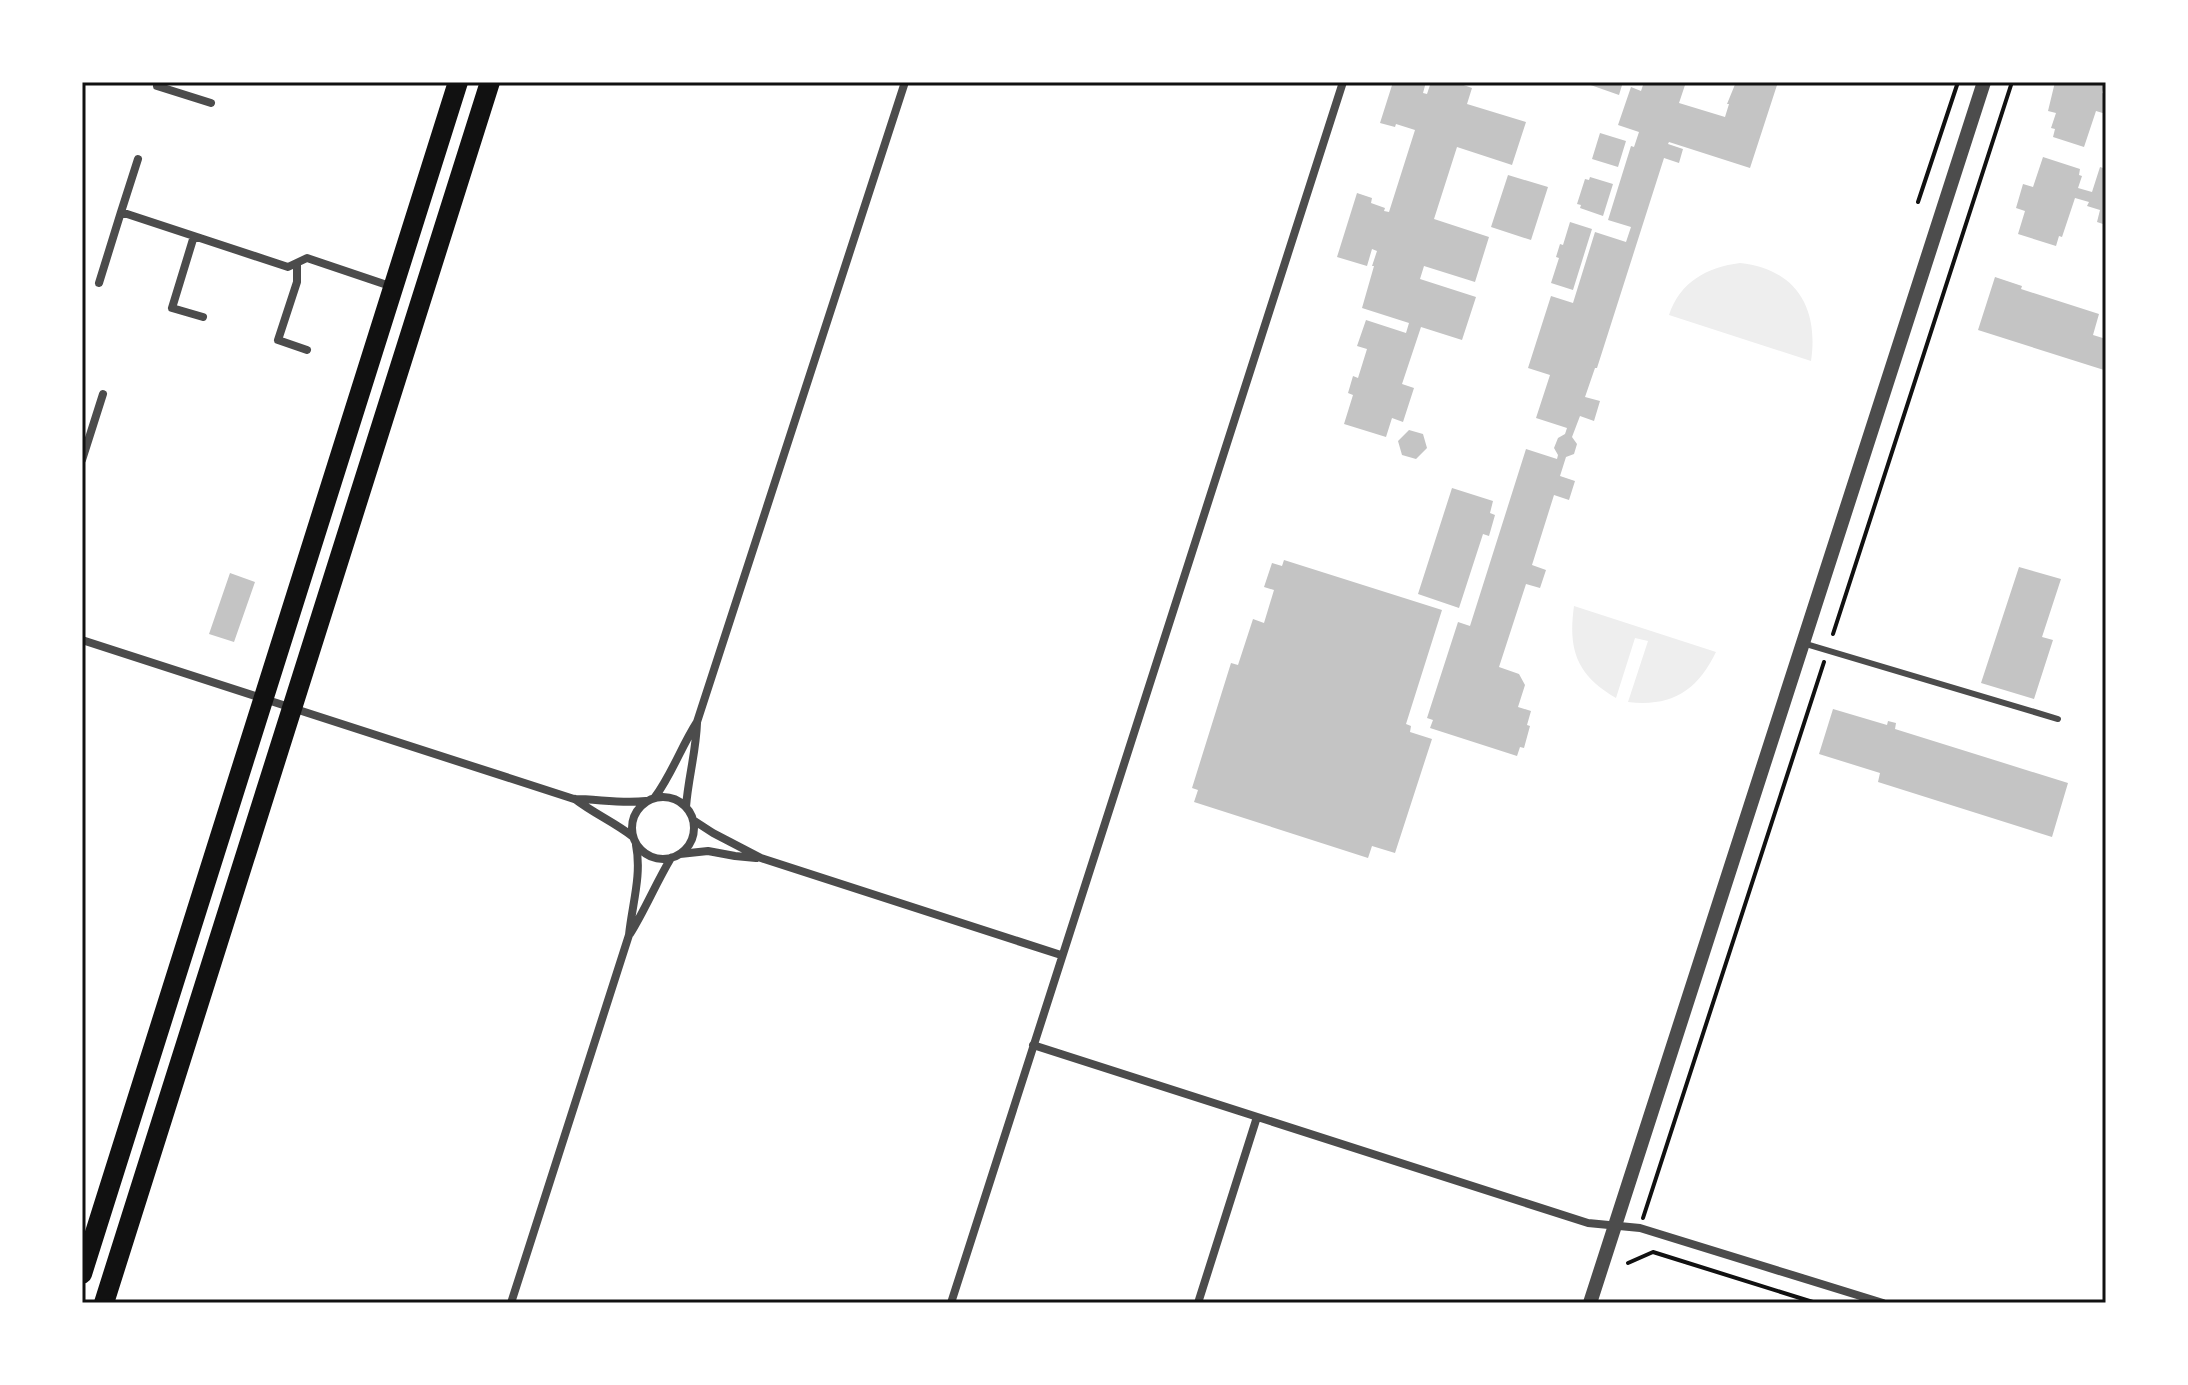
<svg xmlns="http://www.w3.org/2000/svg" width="2188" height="1385" font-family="'PT Sans',sans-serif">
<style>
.green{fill:#eee}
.building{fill:#c4c4c4}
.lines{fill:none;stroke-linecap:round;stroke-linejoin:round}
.path{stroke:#111;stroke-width:4}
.service{stroke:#4c4c4c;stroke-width:6}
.minor{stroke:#4c4c4c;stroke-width:8}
.tertiary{stroke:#4c4c4c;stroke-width:14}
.trunk{stroke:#111;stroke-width:20}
.neatline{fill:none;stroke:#111;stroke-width:3}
</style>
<rect width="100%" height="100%" fill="#fff"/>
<!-- green -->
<path class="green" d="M1740,263C1796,269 1819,308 1811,361L1669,315C1680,282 1707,267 1740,263Z
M1574,606L1716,652C1697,691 1672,707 1628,702L1648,641L1635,638L1616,698C1576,675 1568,649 1574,606Z"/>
<!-- building -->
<path class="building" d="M1393,82H1426L1423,93L1427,94L1431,82H1455L1472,88L1467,104L1526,122L1512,165L1457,147L1434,219L1489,237L1475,282L1424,266L1420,279L1476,297L1462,340L1421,327L1402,384L1414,388L1403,422L1392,418L1386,437L1344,424L1353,395L1348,393L1353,376L1358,378L1367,349L1357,346L1366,320L1406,333L1409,323L1362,308L1374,266H1372L1377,251L1372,249L1367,266L1337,257L1357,193L1372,198L1371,203L1385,208L1384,211L1389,212L1415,130L1396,124L1395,127L1380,123Z
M1582,82H1623L1619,95Z
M1644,82H1686L1679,103L1725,117L1729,104H1727L1736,82H1778L1750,168L1669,142L1668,144L1683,149L1679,163L1664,158L1597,368H1595L1585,397L1600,401L1594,421L1580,416L1572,437L1577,444L1574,454L1566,457L1560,476L1575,481L1569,500L1554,495L1532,565L1546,570L1540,588L1526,584L1499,667L1519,674L1525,685L1518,707L1531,711L1527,725L1530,726L1524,748L1520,747L1517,756L1430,728L1433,720L1427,718L1458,622L1470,626L1526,449L1557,459L1558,455L1554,448L1558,438L1565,434L1567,428L1536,418L1550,375L1528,368L1551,296L1573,303L1595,232L1626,242L1631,227L1608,220L1631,146L1634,147L1639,132L1618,125L1631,87L1641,91Z
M2055,82H2105L2102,93L2106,94V114L2096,111L2084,147L2053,137L2055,129L2051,128L2056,113L2048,111Z
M1600,133L1626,141L1618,167L1592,159Z
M2043,157L2080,169L2079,175L2082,176L2078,188L2092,192L2100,167L2106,169V225L2097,222L2100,210L2087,206L2089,202L2075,198L2062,237L2059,236L2056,246L2018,234L2025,211L2016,208L2023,184L2033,187Z
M1508,175L1548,187L1531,240L1491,227Z
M1590,177L1613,184L1603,216L1580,208L1581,205L1577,204L1585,179L1589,180Z
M1570,222L1592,229L1573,290L1551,283L1559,258L1556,257L1560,244L1563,245Z
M1995,277L2022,286L2021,289L2099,314L2093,335L2106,339V363L2104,370L1978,330Z
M1409,430L1423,434L1427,448L1416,459L1402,455L1398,441Z
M1452,488L1493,501L1490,513L1495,515L1489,536L1483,534L1459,608L1418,594Z
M1284,560L1442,610L1406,724L1411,726L1410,732L1432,739L1395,853L1372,846L1368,858L1194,802L1198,790L1192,788L1231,663L1238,665L1253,619L1264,623L1274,590L1264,587L1272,563L1282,566Z
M2019,567L2061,579L2042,637L2053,640L2034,699L1981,683Z
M230,573L255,582L234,642L209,634Z
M1833,709L1887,725L1888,721L1896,723L1895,729L2068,783L2052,837L1878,782L1880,773L1819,754Z"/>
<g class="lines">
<!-- path -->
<path class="path" d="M1918,202L1958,82
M1833,634L2012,82
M1643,1218L1824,662
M1628,1263L1653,1252L1816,1303"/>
<!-- service -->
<path class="service" d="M1803,643L2058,719"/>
<!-- minor -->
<path class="minor" d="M158,82L157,86L211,103
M121,212L138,159
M194,236L172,308L203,317
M297,263V282L278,340L307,350
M99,283L121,212L288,267L307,258L393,287
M82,460L103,394
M82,640L574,799C598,799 621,804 646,801
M632 828a31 31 0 1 1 62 0a31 31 0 1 1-62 0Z
M655,797C672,774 681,747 697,722L905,82
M575,799C593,813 614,822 632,836
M686,807C688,779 696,752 697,723
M693,820L713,833L761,858L1061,955
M680,854L708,851L735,856L756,858
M630,934C645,910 656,883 671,858
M1033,1045L1588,1223L1640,1228L1883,1303
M511,1303L629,935C632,905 642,875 636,845
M951,1303L1343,82
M1198,1303L1257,1117"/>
<!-- tertiary -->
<path class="tertiary" d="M1590,1303L1984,82"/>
<!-- trunk -->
<path class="trunk" d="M82,1274L458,82
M104,1303L490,82"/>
</g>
<!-- border -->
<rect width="2188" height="1385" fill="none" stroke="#ffffff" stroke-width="168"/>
<rect x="84" y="84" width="2020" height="1217" class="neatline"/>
</svg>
